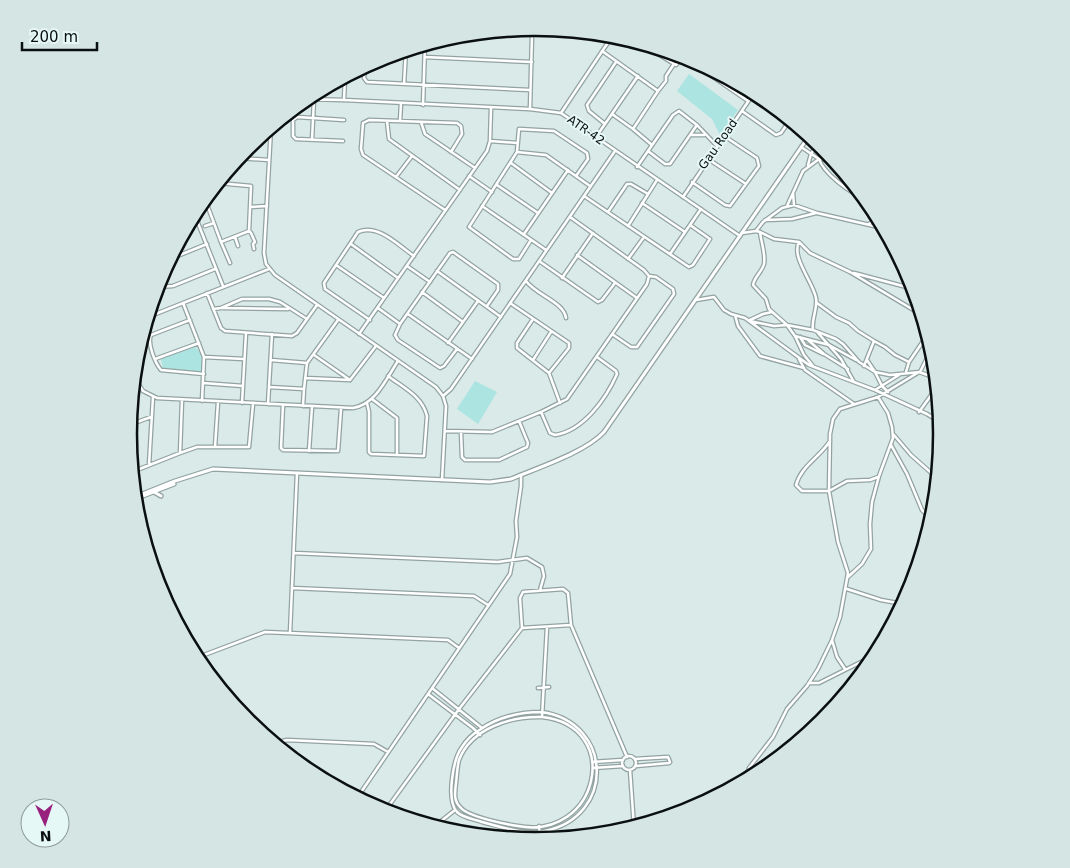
<svg xmlns="http://www.w3.org/2000/svg" width="1070" height="868" font-family="'DejaVu Sans',sans-serif">
<style>
.green{fill:#abe4e1}
.lines{fill:none;stroke-linecap:round;stroke-linejoin:round}
.minor-casing{stroke:#92a3a2;stroke-width:5}
.tertiary-casing{stroke:#92a3a2;stroke-width:5}
.secondary-casing{stroke:#92a3a2;stroke-width:5.5}
.minor{stroke:#fff;stroke-width:2.5}
.tertiary{stroke:#fff;stroke-width:2.5}
.secondary{stroke:#fff;stroke-width:3}
.labels{text-anchor:middle;stroke-width:4;stroke-linejoin:round;paint-order:stroke}
.street-label{font-size:12px;fill:#0a100f;stroke:#e6f8f6}
.rim{fill:none;stroke:#0a100f;stroke-width:2.5}
</style>
<rect width="100%" height="100%" fill="#d9eae9"/>
<!-- green -->
<path class="green" d="M689,74L738,110L720,135L712,119L677,91Z
M195,347C203,353 202,363 201,372L163,368L161,359Z
M475,381L497,392L478,424L457,409Z"/>
<g class="lines">
<defs>
<path id="minor" d="M491,32L530,34L532,35L530,109
M642,44L676,65L683,56
M602,51L658,91L633,129
M391,55L406,56
M425,57L532,62
M365,66L364,78L367,82L530,90
M713,70L711,75L713,77L748,101
M404,84L406,50
M658,91L666,81V76L674,64
M305,99L344,100
M423,105L425,44
M742,111L776,135L781,133L790,120
M561,113L613,35
M612,114L633,129L652,145
M387,121L389,139L460,190
M400,121L401,103
M421,122L425,134L475,168
M605,124L589,111L587,105L616,62
M271,128L264,253L266,264L275,275L436,387L443,396L446,406L442,480
M690,135H704
M596,137L638,76
M312,140L314,99
M343,141L296,139L293,136V120L297,117L344,120
M490,141L517,143
M801,147L819,159H833
M648,151L673,115L679,111L697,125L717,146
M517,152L546,155L590,186
M238,158L269,160
M708,159L746,184
M511,163L552,193
M808,165L811,154L818,143
M637,167L648,151L665,164H670L697,125
M469,176L492,192
M396,177L412,156
M692,182L725,205L730,206L759,166L757,158L724,136
M497,185L538,213
M793,193L794,205
M584,196L689,267L693,265L710,239L690,225
M683,197L754,93
M205,199L221,242L249,231L251,186L218,183
M642,203L685,232
M482,206L546,250
M787,206L803,171L819,159C823,172 850,194 864,197
M250,207L267,206
M445,210L363,155L361,149L363,123L369,120L457,123L461,126L462,134L451,152
M608,212L627,184H631L648,194
M194,213L223,286
M765,220L792,219L816,213
M869,224L878,218
M188,225L198,221
M205,226L214,223
M628,226L657,180
M249,231L251,233L255,242L253,244L254,249
M756,231L760,232L774,239L799,242L810,253L850,272L922,315
M760,232C761,242 766,254 764,264C762,272 754,277 753,285L766,299L769,309L787,325L795,336L804,355L813,366
M742,233L756,231L763,222L782,208L794,205L817,213L883,228
M524,234L568,170
M235,237L238,246
M531,240L519,259H513L469,227L517,152L519,129L554,131L587,153L588,159L576,176
M221,242L230,263
M799,242C791,257 813,282 816,298C818,309 811,319 813,330L836,339L843,344L859,362L875,372L882,386L888,392
M351,244L398,278
M670,254L701,209
M577,255L637,298
M170,259L207,244
M628,259L644,237
M539,261L598,302L602,300L615,283
M336,265L384,298
M407,266L430,282
M437,271L501,317
M854,273L914,289
M562,278L593,233
M526,281C536,295 564,302 566,318
M157,287L173,286L215,269
M422,292L463,322
M207,293L221,328L225,331L292,336L297,333L317,305
M696,300L714,297L724,310L731,314L745,318L809,365L875,390L927,414L940,422
M183,303L204,357L202,401
M510,303L569,343V348L549,373
M817,303L836,317L849,323L858,331L874,341L864,366
M223,308L288,309
M378,308L400,324
M213,309L221,308L242,299H269L280,302L307,319
M408,314L472,359
M735,315L738,326L760,356L804,368
M148,317L269,269
M533,319L517,343V348L549,373L560,403
M190,320L151,335C147,343 155,363 161,370L204,374
M370,320L325,289L324,283L358,232C378,223 399,246 414,256
M750,320L763,314L772,312
M750,321L774,326L787,325L813,330
M818,333L841,359L854,382
M359,334L487,151L490,141L491,108
M612,334L631,347H637L674,294L673,289L656,277L649,276
M795,336L829,345L856,360
M800,337L805,345L823,354
M808,340L824,354L848,369
M874,341L885,347L895,355L909,362L906,372
M448,343L478,301
M457,349L444,366L440,368L398,340L395,335L400,324L450,253L453,252L498,284V290L487,306
M314,355L350,380
M204,357L244,359
M155,359L199,343
M799,359L805,370L854,404
M271,360L307,363
M533,360L551,332
M867,360L875,372L890,375L920,372L930,352L931,346
M909,362L928,334
M134,377L143,391L157,398L353,408C376,404 386,379 398,361
M305,378L350,380L376,346
M203,383L243,386
M269,387L304,389L303,406
M304,389L307,363L338,320
M875,390L899,375
M443,396L451,389L615,151
M372,399L397,418V455
M182,400L180,453L197,447H215
M218,402L215,447H249L253,404
M242,403L246,333
M367,403L369,412V452L371,454L424,456L427,416C422,396 404,388 388,376
M268,404L272,334
M283,405L281,448L283,450L338,451L341,409
M541,412L550,433L555,435C583,431 606,399 617,374L616,371L597,357
M919,412L937,387
M129,425L151,417
M445,431L492,432L541,412L567,399L647,284L649,276L644,270L570,217
M461,432L462,457L465,460H499L527,447L528,443L519,421
M894,435L911,455L937,478
M830,441C820,457 801,466 796,485L802,491H829L847,481L870,480L878,477
M891,445L907,474L922,510L932,520
M309,451L312,407
M149,465L153,397
M132,472L180,453
M294,553L498,562L527,558L542,567L544,576L540,590
M848,577L862,564L871,549L870,524L872,502L879,476L893,438L892,427L888,413L878,397
M292,588L474,596L488,605
M847,589L881,600L903,604
M522,628L571,625
M290,633L297,473
M832,640L837,657L845,669
M196,658L265,632L448,640L459,648
M809,683H819L875,655
M432,688L482,728
M538,688L549,687
M428,694L473,728L480,735
M542,712C614,723 615,817 545,831C523,835 502,827 482,822C474,819 463,818 457,812C446,800 453,759 462,747C467,739 474,733 481,729C500,716 520,712 542,712Z
M542,717C624,726 599,841 518,826C505,824 469,817 461,808C453,801 455,792 456,783C457,775 457,768 459,760C471,728 512,716 542,717Z
M542,717L547,627
M274,743L287,740L374,744L388,752
M622 763a7 7 0 1 1 14 0a7 7 0 1 1-14 0Z
M635,759L668,757L670,762L669,763L636,766
M592,762L623,760
M593,768L623,766
M630,770L634,827
M745,781L749,768L773,737L787,709L807,686L818,669L832,640L840,617L848,573L838,542L829,491L830,434L833,419L840,409L878,397L919,372L936,378
M357,798L510,574L517,537L516,521L521,486V475
M385,811L459,709L522,628L520,598L523,592L563,589L568,593L571,625L627,757
M435,826L455,810
M539,826L540,840
M535,832V840"/>
<path id="tertiary" d="M345,77L344,100L530,109L561,113L740,236"/>
<path id="secondary" d="M154,492L161,496
M135,497L175,481L213,469L490,482L511,479C537,468 586,452 604,432L809,136
M135,499L174,484"/>
</defs>
<!-- minor casing -->
<use href="#minor" class="minor-casing"/>
<!-- tertiary casing -->
<use href="#tertiary" class="tertiary-casing"/>
<!-- secondary casing -->
<use href="#secondary" class="secondary-casing"/>
<!-- minor -->
<use href="#minor" class="minor"/>
<!-- tertiary -->
<use href="#tertiary" class="tertiary"/>
<!-- secondary -->
<use href="#secondary" class="secondary"/>
</g>
<g class="labels">
<!-- street labels -->
<g class="street-label">
<text transform="translate(586 130) rotate(35)" y="4">ATR-42</text>
<text transform="translate(718 144) rotate(-55)" y="4">Gau Road</text>
</g>
</g>
<!-- crop -->
<path d="M0 0H1070V868H0ZM137 434a398 398 0 1 1 796 0a398 398 0 1 1-796 0Z" fill="#d4e5e4" fill-rule="evenodd"/>
<path class="rim" d="M137 434a398 398 0 1 1 796 0a398 398 0 1 1-796 0Z"/>
<!-- north arrow -->
<g transform="translate(45 823) rotate(177)"><circle r="24" fill="#e6f8f6" stroke="#8e9b9a"/>
<path d="M0-4L9 19L0 12L-9 19Z" fill="#97217d"/>
<text y="-8" font-size="14" font-weight="bold" text-anchor="middle" fill="#0a100f">N</text>
</g>
<!-- scale -->
<path d="M22 42v8h75v-8" fill="none" stroke="#0a100f" stroke-width="2.5"/>
<text x="30" y="42" font-size="15" fill="#0a100f" stroke="#e6f8f6" stroke-width="4" paint-order="stroke">200 m</text>
</svg>
